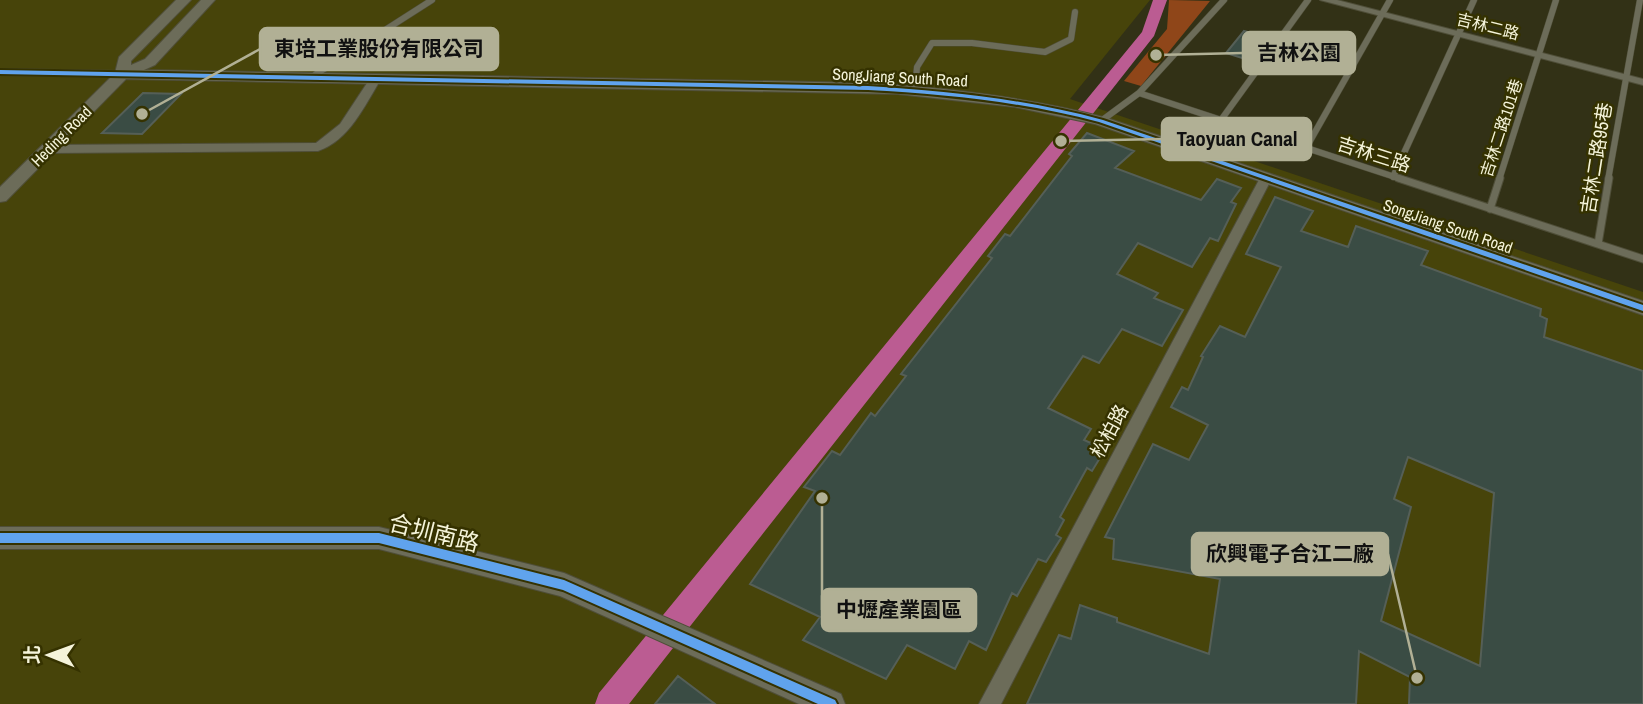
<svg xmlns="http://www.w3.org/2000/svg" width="1643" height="704" font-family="'Archivo Narrow','Noto Sans TC',sans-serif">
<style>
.built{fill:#47440a}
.green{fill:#8f4619}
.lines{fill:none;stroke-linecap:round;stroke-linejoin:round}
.canal{fill:#bb5c92;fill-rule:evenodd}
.building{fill:#3a4c44;stroke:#555f57;stroke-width:2;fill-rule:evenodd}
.service-far1-casing{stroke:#4f4e38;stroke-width:7}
.service-casing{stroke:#4f4e38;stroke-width:9}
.minor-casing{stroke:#4f4e38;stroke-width:2}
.tertiary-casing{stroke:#4f4e38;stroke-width:2}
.service-far1{stroke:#6c6c59;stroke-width:6}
.service{stroke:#6c6c59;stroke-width:7}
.minor{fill:#6c6c59;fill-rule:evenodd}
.tertiary{fill:#6c6c59;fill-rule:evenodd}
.cycleway-casing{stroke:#353200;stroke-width:4}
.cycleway{fill:#60a3ed;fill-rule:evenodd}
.labels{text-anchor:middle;stroke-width:5;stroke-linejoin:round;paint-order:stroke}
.far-street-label{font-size:16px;fill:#f5f4da;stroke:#353200}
.street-label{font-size:19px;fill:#f5f4da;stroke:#353200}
.near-street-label{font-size:23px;fill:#f5f4da;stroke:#353200}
.leader{fill:none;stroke:#b1b095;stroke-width:2.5}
.callout-dot{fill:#b1b095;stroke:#353200;stroke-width:2.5}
.callout{fill:#b1b095;stroke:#b1b095;stroke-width:2.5}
.callout-label{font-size:21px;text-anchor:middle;font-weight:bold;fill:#111}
</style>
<rect width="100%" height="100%" fill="#323116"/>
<!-- built -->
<path class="built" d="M0,0H1150L1070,99L1643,292V704H0Z"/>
<!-- green -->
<path class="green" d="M1169,0L1210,1L1141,86L1124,81L1167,29Z"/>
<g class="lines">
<!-- canal -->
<path class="canal" d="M1153,0H1167L1154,36L629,704H595L599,693L1142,32Z"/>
</g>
<!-- building -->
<path class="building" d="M1244,31L1269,38L1252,61L1226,53Z
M143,93L181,94L142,134L102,133Z
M1087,133L1134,151L1115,168L1201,200L1217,179L1241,188L1231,202L1236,204L1218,241L1210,238L1192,267L1138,243L1117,274L1158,293L1154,298L1183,310L1162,346L1122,329L1099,363L1083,356L1048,408L1091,429L1084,440L1100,447L1098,452L1103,453L1092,471L1087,468L1060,517L1064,520L1056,535L1061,538L1046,562L1038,559L1017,596L1012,593L986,650L969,641L955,669L907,645L886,679L803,640L820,617L750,584L815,491L804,487L832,451L840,455L871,413L875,416L906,376L901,374L992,258L988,256L1005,234L1010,236L1072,156L1069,154Z
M1275,197L1313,211L1301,231L1348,247L1356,226L1428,251L1421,265L1541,309L1540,316L1547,319L1544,337L1643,371V704H1409L1410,677L1359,651L1356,704H1027L1059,635L1071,639L1080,605L1117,618V622L1209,654L1220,579L1113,559L1114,539L1105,537L1153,444L1189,460L1208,425L1171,407L1182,387L1188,390L1203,357L1201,356L1220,326L1245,337L1281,267L1246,254ZM1408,457L1494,493L1480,666L1381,621L1411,507L1394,499Z
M678,676L715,704H655Z"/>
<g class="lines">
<defs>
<path id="service-far1" d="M310,78L432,0
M915,90L917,67L932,43H972L1045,52L1071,39L1075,12
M1139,93L1224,0
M1221,120L1308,0
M1101,121L1139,93L1404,180
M1306,148L1390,0
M1393,177L1474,0
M1499,180L1556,0
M1608,180L1640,0"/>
<path id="service" d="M1398,178L1643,259
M1490,209L1500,178
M1598,244L1609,178"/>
<path id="minor" d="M1320,0H1337L1643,79V85Z
M0,69L122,71L128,74L122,77L0,75Z
M375,76L381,79C365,105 349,141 318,151L48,153L42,149L48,145L316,143L340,124L371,77Z
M1266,174L1272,178L1001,704H979L1260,178Z"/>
<path id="tertiary" d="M176,0H191L131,61V65L145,59L201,0H215L155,65L144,70L868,83C949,88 1028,97 1107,118L1643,301V315L1095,124L1015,107L898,94L126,79L6,201L0,202V187L115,73L119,57Z
M0,527H379L564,573L841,694L845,704H799L560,596L379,549H0Z"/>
</defs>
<!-- service-far1 casing -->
<use href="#service-far1" class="service-far1-casing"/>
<!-- service casing -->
<use href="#service" class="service-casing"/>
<!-- minor casing -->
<use href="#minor" class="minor-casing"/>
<!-- tertiary casing -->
<use href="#tertiary" class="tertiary-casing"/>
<!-- service-far1 -->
<use href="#service-far1" class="service-far1"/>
<!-- service -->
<use href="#service" class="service"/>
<!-- minor -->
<use href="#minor" class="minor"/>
<!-- tertiary -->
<use href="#tertiary" class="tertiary"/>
<defs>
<path id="cycleway" d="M0,70L868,86C948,91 1026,99 1103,120L1643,305V311L1099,122C1023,102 946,94 868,90L0,74Z
M0,533H379L564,580L835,700L837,704H818L563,590L379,543H0Z"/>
</defs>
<!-- cycleway casing -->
<use href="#cycleway" class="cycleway-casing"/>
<!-- cycleway -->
<use href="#cycleway" class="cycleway"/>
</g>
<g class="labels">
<!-- far-street labels -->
<g class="far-street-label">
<text transform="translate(1488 26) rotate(14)" y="6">吉林二路</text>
<text transform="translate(900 77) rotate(3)" y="6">SongJiang South Road</text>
<text transform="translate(1501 128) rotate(-72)" y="6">吉林二路101巷</text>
<text transform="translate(61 136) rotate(-45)" y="6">Heding Road</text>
<text transform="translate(1448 226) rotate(19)" y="6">SongJiang South Road</text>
</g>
<!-- street labels -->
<g class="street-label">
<text transform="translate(1374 154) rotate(18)" y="7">吉林三路</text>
<text transform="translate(1596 158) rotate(-81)" y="7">吉林二路95巷</text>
<text transform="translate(1109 431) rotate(-62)" y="7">松柏路</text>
</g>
<!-- near-street labels -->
<g class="near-street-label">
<text transform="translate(434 533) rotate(14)" y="8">合圳南路</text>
</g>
</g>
<!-- callouts -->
<path class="leader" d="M142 114L260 49M1156 55L1243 53M1061 141L1162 139M1417 678L1388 554M822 498L822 610"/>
<g class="callout-dot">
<circle cx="142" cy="114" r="7"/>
<circle cx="1156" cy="55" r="7"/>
<circle cx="1061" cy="141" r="7"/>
<circle cx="1417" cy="678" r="7"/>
<circle cx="822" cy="498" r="7"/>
</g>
<g class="callout">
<rect x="260" y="28" width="238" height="42" rx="7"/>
<rect x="1243" y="32" width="112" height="42" rx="7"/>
<rect x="1162" y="118" width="149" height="42" rx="7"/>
<rect x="1192" y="533" width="196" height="42" rx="7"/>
<rect x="822" y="589" width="154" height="42" rx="7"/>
</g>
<g class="callout-label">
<text x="379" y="56">東培工業股份有限公司</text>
<text x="1299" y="60">吉林公園</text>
<text x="1237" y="146">Taoyuan Canal</text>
<text x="1290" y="561">欣興電子合江二廠</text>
<text x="899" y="617">中壢產業園區</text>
</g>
<!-- north arrow -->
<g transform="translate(49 655) rotate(271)" stroke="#353200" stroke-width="5" paint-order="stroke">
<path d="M0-5L12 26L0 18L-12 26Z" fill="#f5f4da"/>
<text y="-10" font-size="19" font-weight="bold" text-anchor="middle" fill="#f5f4da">北</text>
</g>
</svg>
